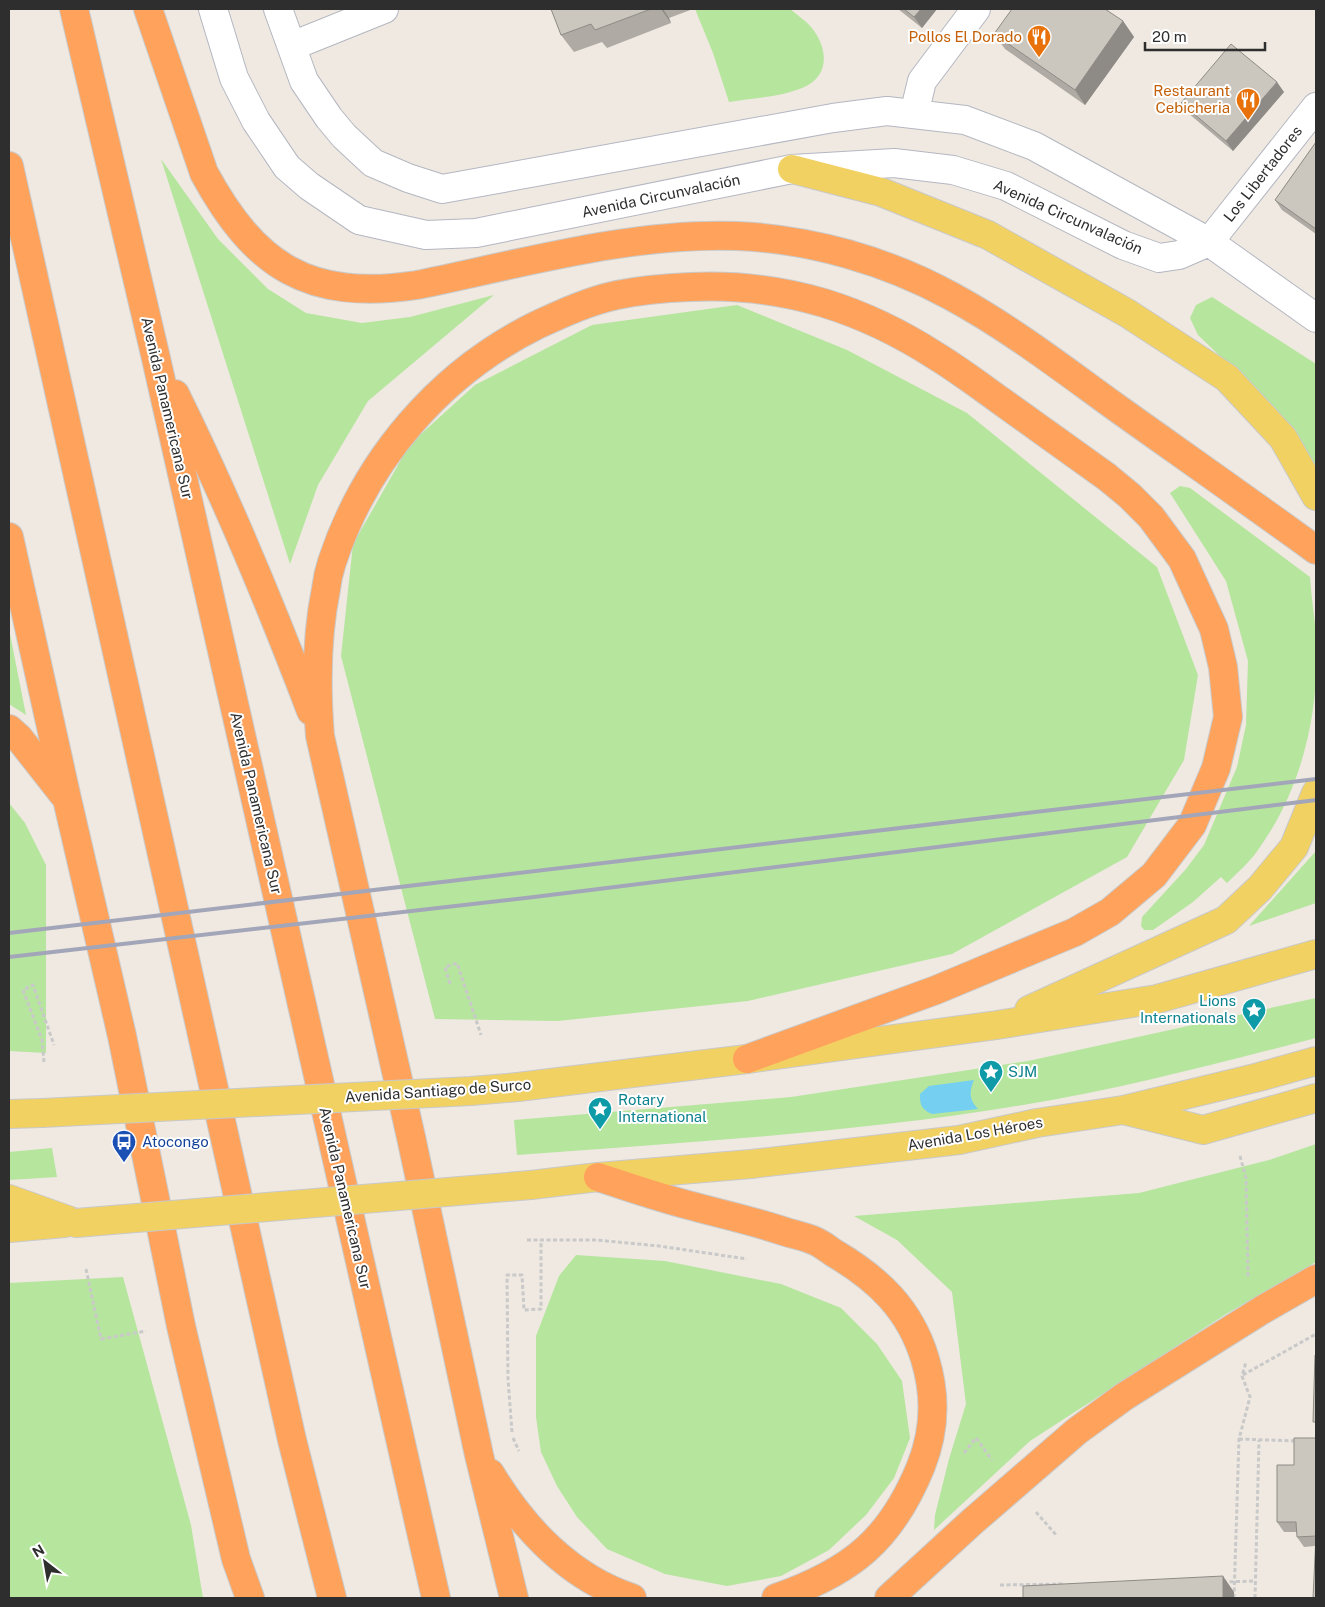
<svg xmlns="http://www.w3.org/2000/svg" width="1325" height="1607" font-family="'Public Sans',sans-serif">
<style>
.green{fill:#b6e59e}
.water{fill:#75cff0}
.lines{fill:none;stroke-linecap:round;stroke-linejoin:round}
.minor-casing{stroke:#b4b7c1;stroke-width:30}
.major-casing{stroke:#c9c9c9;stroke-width:30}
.highway-casing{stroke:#c9c9c9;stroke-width:30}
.path{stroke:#c9c9c9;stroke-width:3;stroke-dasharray:4 2.5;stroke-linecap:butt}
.minor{stroke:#fff;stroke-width:28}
.major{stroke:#f2d163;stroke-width:28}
.highway{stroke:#ffa35c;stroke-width:28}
.rail{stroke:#a3a6b8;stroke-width:4}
.major-bridge-casing{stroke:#c9c9c9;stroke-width:30;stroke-linecap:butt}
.major-bridge{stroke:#f2d163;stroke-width:28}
.wall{fill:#afaba4}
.shaded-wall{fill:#8e8b86}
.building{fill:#cbc7bf;stroke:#8e8b86}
.labels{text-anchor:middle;stroke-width:4;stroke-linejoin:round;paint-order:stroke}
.food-label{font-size:15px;fill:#c56008;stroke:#fff;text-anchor:end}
.street-label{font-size:15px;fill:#2e2e2e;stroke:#fff}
.culture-label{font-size:15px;fill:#0d838f;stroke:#fff;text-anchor:start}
.transit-label{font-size:15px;fill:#164399;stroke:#fff;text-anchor:start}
</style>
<rect width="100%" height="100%" fill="#efe9e1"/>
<!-- green -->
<path class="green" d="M695,9H790C797,15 805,20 811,27C828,47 831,77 802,88C780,97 753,98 729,102L713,53Z
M161,159L218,239L268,289L306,313L362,323L410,317L494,295L368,401L318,485L290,564Z
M1212,297L1316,364V475L1248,383L1198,335L1190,318L1196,305Z
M737,305L847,350L967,413L1157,567L1198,675L1184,760L1127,857L952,954L748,1001L558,1021L435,1019L341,656L353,544L410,444L475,385L592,325Z
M1180,486L1190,488L1310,577C1311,597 1315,617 1316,638C1320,712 1302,789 1258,850C1250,862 1237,873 1227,883L1221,877L1193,902L1153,930H1144L1141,926L1142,917L1186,869L1204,845L1237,767L1246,725L1248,661L1226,581L1170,493Z
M9,629L26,715L9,704Z
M9,803L25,823L46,865V1053L9,1051Z
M1316,851V903L1249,926Z
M1316,998V1038C1219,1063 1122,1089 1023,1105C856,1133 686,1142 517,1155L514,1120L791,1097L1028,1061Z
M1316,1144V1262L1226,1314L1030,1441L934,1530L935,1515L949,1459L966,1404L952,1292L897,1240L854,1216L1139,1193L1269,1160Z
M52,1148L57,1177L9,1180V1152Z
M576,1255L665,1261L781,1284L841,1308L877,1344L902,1381L910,1438L894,1478L866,1515L829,1550L781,1576L727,1586L665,1574L607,1549L577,1517L557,1486L541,1452L536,1417V1336L559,1276Z
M123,1277L191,1525L203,1598H9V1283Z"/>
<!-- water -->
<path class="water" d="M974,1080C969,1091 969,1100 978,1109L932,1114C921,1109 920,1105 920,1094L929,1086Z"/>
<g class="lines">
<defs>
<path id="minor" d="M213,9L234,78L256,121L287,167L309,186L359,220L426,235L476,233L792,169L894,163L953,170L1006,186L1123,245L1159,258L1179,255L1209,242L1316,107
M278,9L304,81L329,118L344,136L373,163L408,178L442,189L833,118L887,111L965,120L1034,146L1209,242L1316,318
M292,46L384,9
M914,114L922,81L976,9"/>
<path id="major" d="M792,169L881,192L988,235L1127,313L1227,378L1283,438L1316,496
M1029,1010L1226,920L1260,888L1294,847L1316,793
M518,1087L747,1059L997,1025L1157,999L1316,954
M1127,1111L1203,1130L1316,1098
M9,1114L42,1113
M531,1185L598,1177L751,1164L959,1140L1037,1123L1123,1110L1259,1077L1316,1061
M9,1199L76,1223
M9,1228L65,1223"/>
<path id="highway" d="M74,9L155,354L436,1598
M148,9L204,173C255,267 309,301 417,285C520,264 631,232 737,236C811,239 887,261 951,296C1010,328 1063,369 1117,408C1183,455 1250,502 1316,550
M9,166L292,1440L332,1598
M175,394C226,497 270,603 311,711
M9,537L67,799L122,1036L181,1326L236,1559L250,1598
M9,729L19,738L63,794
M598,1177C628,1187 657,1197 688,1205C721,1214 754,1221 786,1232C796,1235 806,1237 815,1241C822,1244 828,1249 834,1253C878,1279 910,1309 925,1359C936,1395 935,1431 921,1466C891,1540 851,1572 776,1598
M490,1473C523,1528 570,1578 632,1598
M514,1598L479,1455L411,1137L320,736C316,686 316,638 326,589C327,580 329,571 332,562C366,459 440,373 537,325C563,313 589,301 617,295C641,290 665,288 690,287C735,285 781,290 824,303C863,315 902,334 936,356C959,370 980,386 1001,401C1036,426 1072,452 1107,477L1130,496L1151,517L1182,559L1214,629L1223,667L1228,717L1216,768L1192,825L1154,875L1110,912L1075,932L936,990L747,1059
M889,1598L973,1521L1077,1431L1125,1396L1262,1310L1316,1279"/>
</defs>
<!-- minor casing -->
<use href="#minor" class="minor-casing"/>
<!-- major casing -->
<use href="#major" class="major-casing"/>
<!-- highway casing -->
<use href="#highway" class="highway-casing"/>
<!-- path -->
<path class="path" d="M450,984L445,967L457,963L481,1035
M44,1062L42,1040L23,990L33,985L54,1045
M1240,1156L1246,1178L1248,1277
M527,1240H597L659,1246L747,1259
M86,1269L101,1339L146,1331
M1243,1375L1316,1334
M512,1432L508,1379L507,1275H522L524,1310L541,1309V1240
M513,1438L519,1451
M1239,1439L1298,1441
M964,1453L976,1438L992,1460
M1036,1512L1057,1536
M1223,1582L1255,1581
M1000,1585L1064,1584
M1234,1598L1239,1439L1250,1397L1242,1376L1246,1362
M1255,1598L1259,1440"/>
<!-- minor -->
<use href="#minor" class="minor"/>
<!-- major -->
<use href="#major" class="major"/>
<!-- highway -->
<use href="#highway" class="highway"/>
<!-- rail -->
<path class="rail" d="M9,933L1316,779
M9,957L534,897L1316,800"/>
<defs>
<path id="major-bridge" d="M42,1113L471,1091L518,1087
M76,1223L531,1185"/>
</defs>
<!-- major-bridge casing -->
<use href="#major-bridge" class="major-bridge-casing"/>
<!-- major-bridge -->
<use href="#major-bridge" class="major-bridge"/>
</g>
<!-- wall -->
<path class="wall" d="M551,9H693L669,18L671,23L607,48L602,42L574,52L561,35Z
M898,9H937L922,28Z
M1123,21L1134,37L1085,105L1005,49L994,34Z
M1284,92L1233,151L1188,113L1181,103Z
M1316,142V234L1282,210L1275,200Z
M1316,1438L1315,1546L1304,1547L1297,1537V1532H1284L1277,1522L1294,1465Z"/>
<!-- shaded-wall -->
<path class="shaded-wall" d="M661,9H663L669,18L671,23Z
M921,9H937L922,28L914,17Z
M1123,21L1134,37L1085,105L1075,90Z
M1277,82L1284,92L1233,151L1226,141Z
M1223,1576L1234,1592V1598H1223Z"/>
<!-- building -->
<path class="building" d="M551,9H651L595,30L591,24L561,35Z
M904,9H921L914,17Z
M1012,9H1105L1123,21L1075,90L994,34Z
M1231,44L1277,82L1226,141L1181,103Z
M1316,142V229L1275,200Z
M1315,1355H1316V1422H1313Z
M1294,1438H1316V1598H1313L1316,1536L1297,1537L1296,1522H1277V1465H1294Z
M1223,1576V1598H1023V1586Z"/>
<!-- icons -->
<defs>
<symbol id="restaurant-pin" viewBox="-11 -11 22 30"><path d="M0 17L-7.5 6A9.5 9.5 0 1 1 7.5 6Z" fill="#e8710a" stroke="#fff"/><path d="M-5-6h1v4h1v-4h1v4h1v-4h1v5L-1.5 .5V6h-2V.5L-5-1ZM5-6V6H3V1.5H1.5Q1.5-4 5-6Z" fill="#fff"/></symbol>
<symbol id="sight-pin" viewBox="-11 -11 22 30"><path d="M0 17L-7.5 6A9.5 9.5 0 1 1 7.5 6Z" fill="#0f9aa8" stroke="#fff"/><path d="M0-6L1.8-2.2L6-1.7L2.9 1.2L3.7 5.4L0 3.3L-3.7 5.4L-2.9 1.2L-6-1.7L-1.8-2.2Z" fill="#fff"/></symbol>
<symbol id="bus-pin" viewBox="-11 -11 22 30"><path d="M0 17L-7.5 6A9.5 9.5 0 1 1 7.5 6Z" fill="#1a4fb4" stroke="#fff"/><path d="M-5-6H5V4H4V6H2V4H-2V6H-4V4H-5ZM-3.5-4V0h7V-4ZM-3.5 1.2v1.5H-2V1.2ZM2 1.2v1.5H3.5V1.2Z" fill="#fff"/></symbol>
</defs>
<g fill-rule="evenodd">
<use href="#restaurant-pin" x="1025" y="23" width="28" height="38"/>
<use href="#restaurant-pin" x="1234" y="86" width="28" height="38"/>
<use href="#sight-pin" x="1240" y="996" width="28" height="38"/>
<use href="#sight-pin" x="977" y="1058" width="28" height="38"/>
<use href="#sight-pin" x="586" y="1095" width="28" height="38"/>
<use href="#bus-pin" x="110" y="1128" width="28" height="38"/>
</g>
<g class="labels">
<!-- food labels -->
<g class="food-label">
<text x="1022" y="42">Pollos El Dorado</text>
<text x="1230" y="96">Restaurant<tspan x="1230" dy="17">Cebicheria</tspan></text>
</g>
<!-- street labels -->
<g class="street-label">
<text transform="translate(1263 174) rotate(-52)" y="5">Los Libertadores</text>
<text transform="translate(661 196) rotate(-12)" y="5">Avenida Circunvalación</text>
<text transform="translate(1068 217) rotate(24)" y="5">Avenida Circunvalación</text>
<text transform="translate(167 408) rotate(77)" y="5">Avenida Panamericana Sur</text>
<text transform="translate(256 803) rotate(77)" y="5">Avenida Panamericana Sur</text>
<text transform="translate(438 1091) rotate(-4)" y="5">Avenida Santiago de Surco</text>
<text transform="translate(975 1134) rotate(-10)" y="5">Avenida Los Héroes</text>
<text transform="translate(345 1198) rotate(77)" y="5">Avenida Panamericana Sur</text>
</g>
<!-- culture labels -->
<g class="culture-label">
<text x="1236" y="1006" text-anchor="end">Lions<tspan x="1236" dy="17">Internationals</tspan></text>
<text x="1008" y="1077">SJM</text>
<text x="618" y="1105">Rotary<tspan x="618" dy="17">International</tspan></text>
</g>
<!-- transit labels -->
<g class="transit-label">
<text x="142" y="1147">Atocongo</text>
</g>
</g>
<!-- border -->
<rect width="1325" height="1607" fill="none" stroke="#2e2e2e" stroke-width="20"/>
<!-- north arrow -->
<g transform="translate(45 1562) rotate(329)" stroke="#ffffff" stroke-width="4" paint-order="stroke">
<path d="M0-4L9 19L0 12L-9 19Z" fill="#2e2e2e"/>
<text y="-8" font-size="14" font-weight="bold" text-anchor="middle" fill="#2e2e2e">N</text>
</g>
<!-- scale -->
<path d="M1145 42v8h120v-8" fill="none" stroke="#2e2e2e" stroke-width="2.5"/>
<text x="1152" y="42" font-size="15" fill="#2e2e2e" stroke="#ffffff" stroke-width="4" paint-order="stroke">20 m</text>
</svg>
